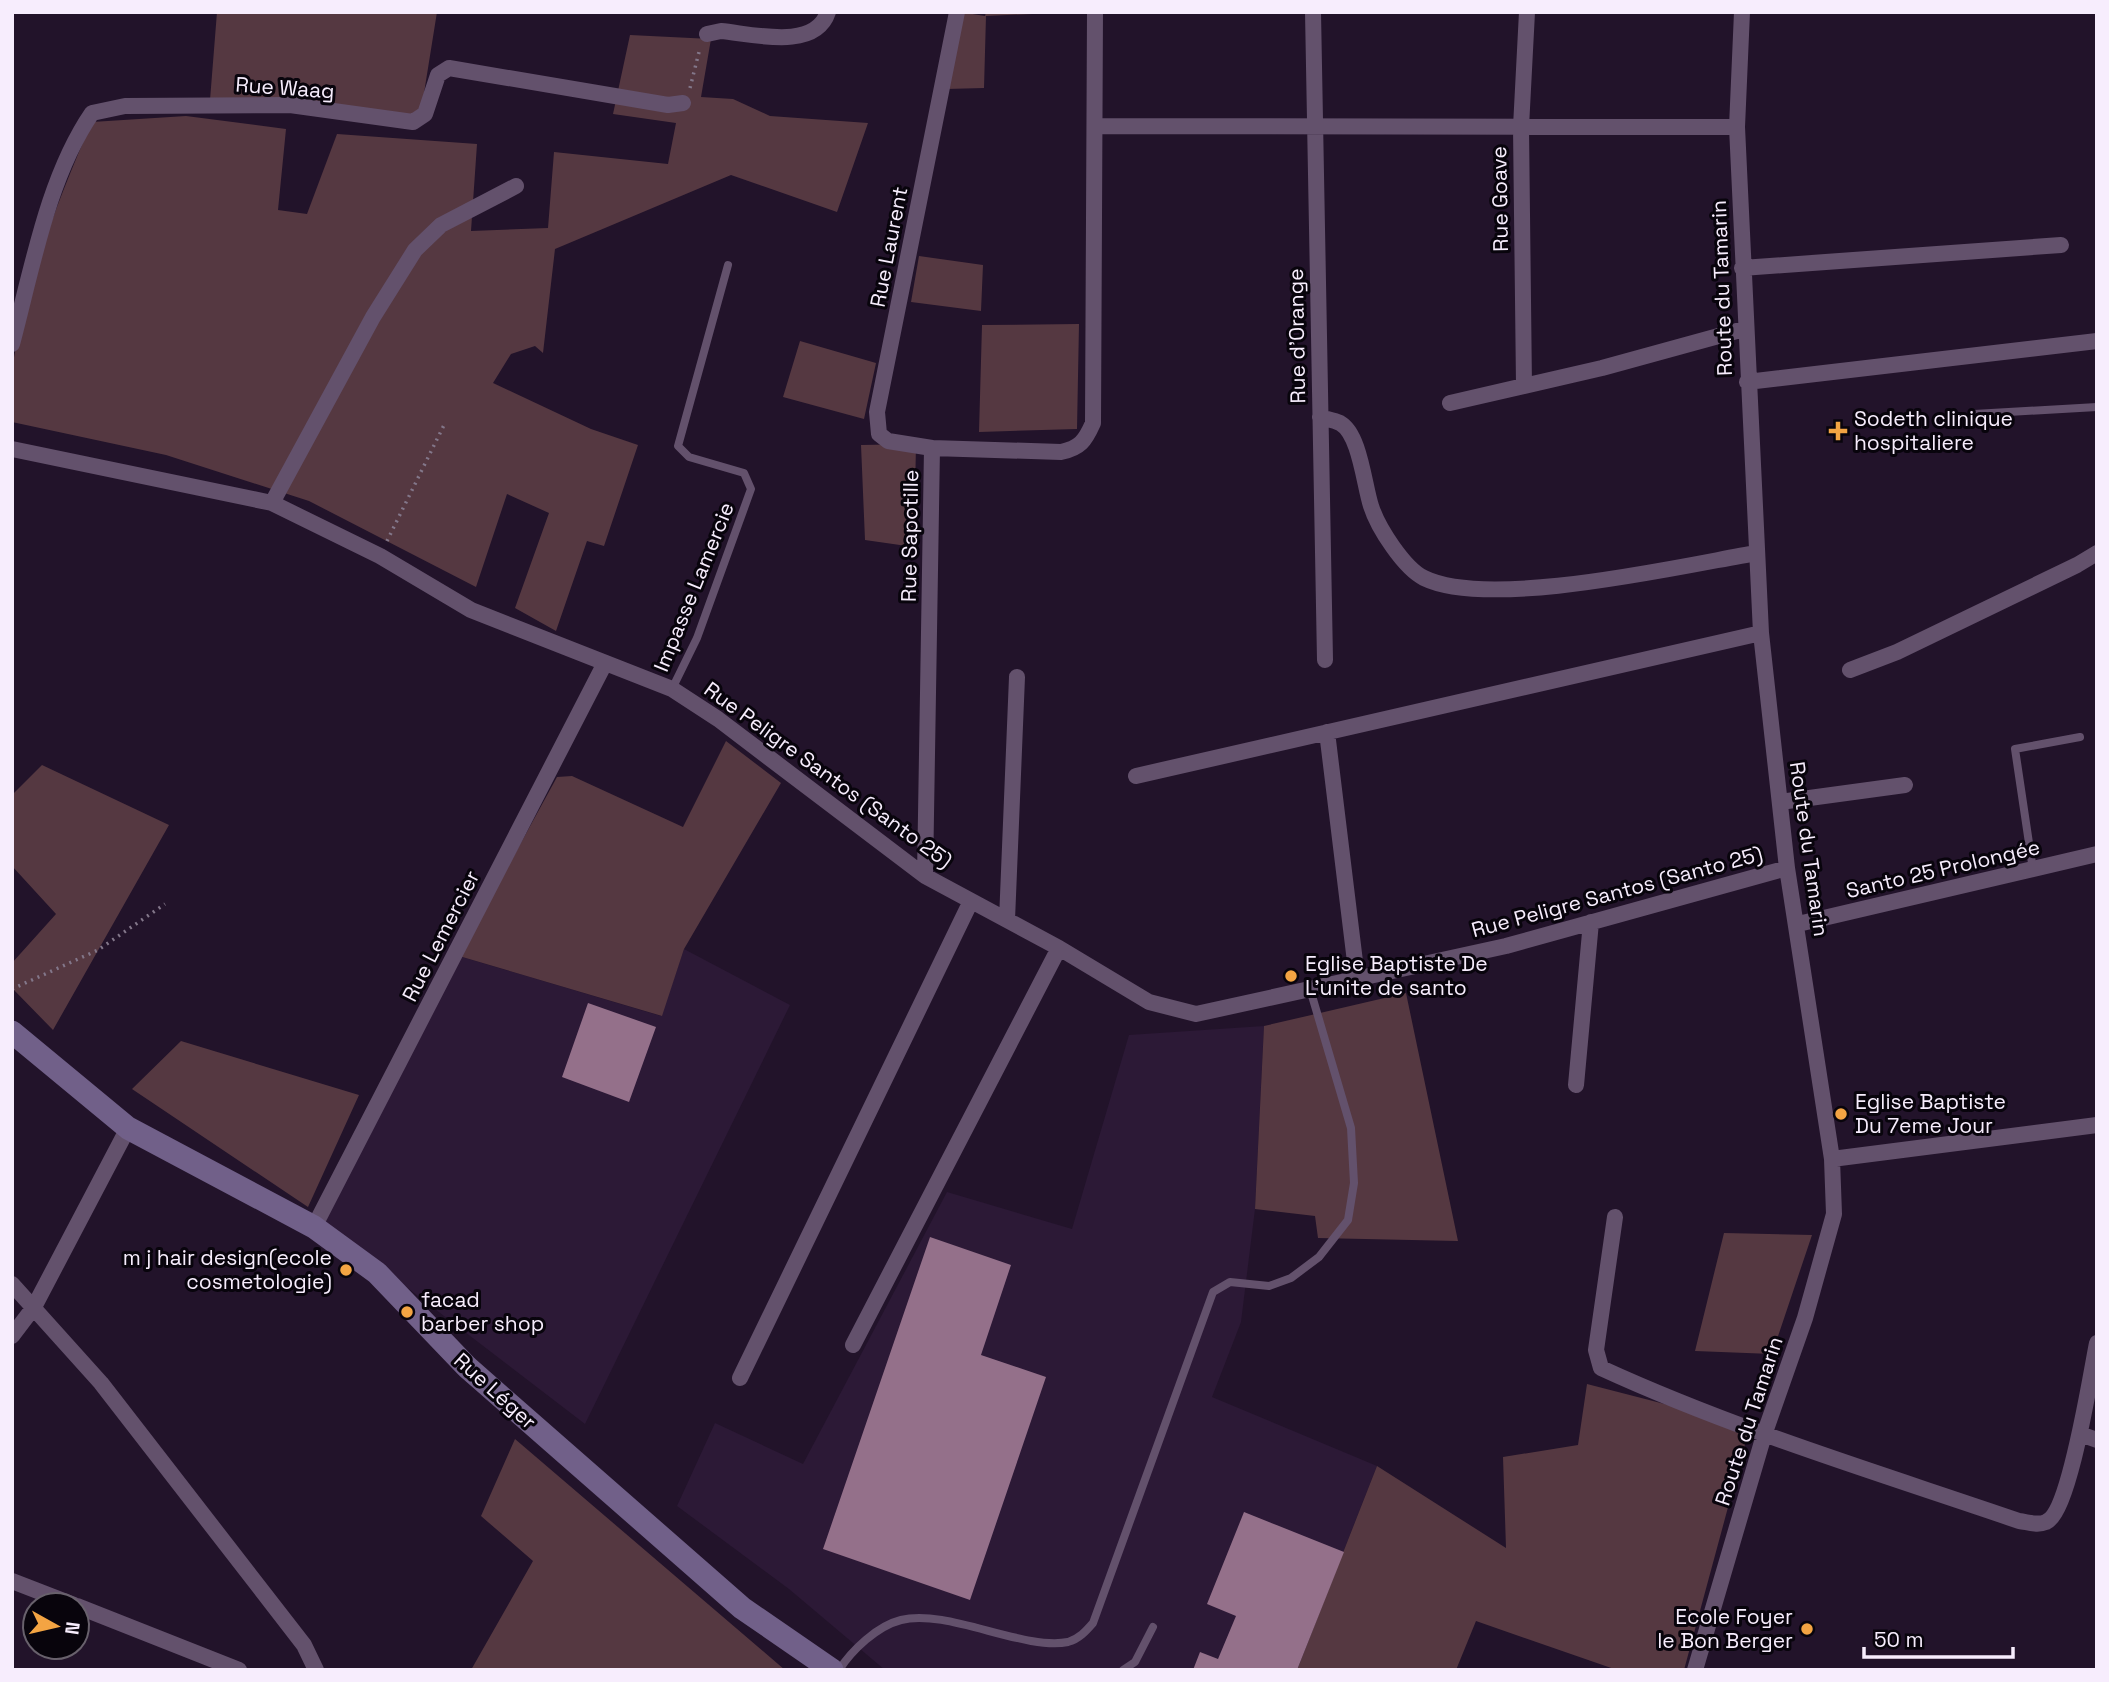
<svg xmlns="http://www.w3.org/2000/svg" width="2109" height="1682" font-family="'Space Grotesk',sans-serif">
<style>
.built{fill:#2c1936}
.green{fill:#553841}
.building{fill:#94708a}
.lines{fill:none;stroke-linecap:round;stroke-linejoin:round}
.path{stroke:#83778a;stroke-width:3.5;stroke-dasharray:2 5;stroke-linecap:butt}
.lane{stroke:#63516c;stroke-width:8}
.street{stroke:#63516c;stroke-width:16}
.secondary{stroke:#716089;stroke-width:23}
.poi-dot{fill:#f3a443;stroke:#08040c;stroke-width:2.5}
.labels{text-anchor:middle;stroke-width:6;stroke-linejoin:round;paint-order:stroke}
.street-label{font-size:21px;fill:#f7edfd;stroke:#08040c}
.poi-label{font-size:21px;fill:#f7edfd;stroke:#08040c;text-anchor:start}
</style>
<rect width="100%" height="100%" fill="#22132a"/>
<!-- built -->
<path class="built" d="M684,949L790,1005L585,1424L324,1224L459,956L661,1016Z
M1264,1026L1255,1209L1241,1322L1212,1397L1377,1466L1297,1670H885L789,1589L677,1506L715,1423L803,1464L947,1192L1072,1229L1129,1035Z"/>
<!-- green -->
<path class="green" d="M217,12H437L420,118L210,100Z
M960,12L985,16L986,12H1076L986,16L984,88L946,89Z
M630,35L711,39L701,97L733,99L770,116L868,123L837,212L731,175L555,249L543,353L535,346L511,354L493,383L591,429L638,445L604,546L587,541L556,631L515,608L549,513L507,494L476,587L309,501L166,455L12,422C12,403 10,381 13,363C27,280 58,199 92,122L186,116L286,129L278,210L307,214L337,134L477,144L471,231L548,228L554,152L668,164L676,123L613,114Z
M919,256L983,265L981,311L911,302Z
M1079,324L1077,429L979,432L982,325Z
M800,341L876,363L864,419L783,397Z
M916,444L914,547L865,540L861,445Z
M726,741L781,783L684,949L662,1016L459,956L557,777L572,776L683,827Z
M42,765L169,825L53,1030L12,988V963L56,914L12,866V795Z
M1406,993L1458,1241L1318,1238L1315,1216L1255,1209L1264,1026Z
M181,1041L359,1095L308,1207L132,1089Z
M1724,1233L1812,1235L1772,1354L1695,1351Z
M1587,1384L1750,1426L1684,1670H1617L1476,1621L1456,1670H1297L1377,1466L1506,1548L1503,1457L1578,1445Z
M515,1439L785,1670H471L533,1561L481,1516Z"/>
<!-- building -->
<path class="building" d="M588,1003L656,1027L629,1102L562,1077Z
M930,1237L1011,1265L981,1355L1046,1377L970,1600L823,1549Z
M1244,1512L1344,1552L1297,1670H1193L1200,1652L1218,1659L1236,1616L1207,1604Z"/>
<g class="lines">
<!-- path -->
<path class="path" d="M690,88L700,48
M387,541L445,423
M12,989L98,950L165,904"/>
<!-- lane -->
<path class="lane" d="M1974,414L2097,407
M672,689L697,638L751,489L744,473L689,457L678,446L728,265
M2033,870L2015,749L2080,737
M839,1670C852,1650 877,1626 901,1620C946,1608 1024,1651 1068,1642C1079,1639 1086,1631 1093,1623L1213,1292L1230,1282L1269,1286L1291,1278L1319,1257L1348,1220L1354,1183L1351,1128L1310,989
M1123,1670L1135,1662L1153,1627"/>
<!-- street -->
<path class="street" d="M1313,12L1325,660
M707,34L721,31C753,34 815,51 828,12
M1097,126L1737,127
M1742,268L2061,245
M12,344C32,269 48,177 92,113L125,106L290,105L413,122L425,114L438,75L449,68L668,105L683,103
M1747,382L2097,341
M1524,386L1521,127L1527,12
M1450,403L1602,368L1744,329
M1320,417C1326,419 1334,420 1340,423C1360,434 1364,485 1371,506C1378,528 1404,568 1424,578C1489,610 1681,566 1756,553
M932,448L888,441L879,434L877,412L957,12
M12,449L272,503L380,556L471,610L672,689L718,719L925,876L1059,948L1149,1002L1196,1014L1506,946L1787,868
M272,503L373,317L415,250L441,225L516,186
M1850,670L1897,652L2077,565L2097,553
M1327,732L1357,978
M1136,776L1761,633
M1780,802L1905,785
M925,876L932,448L1061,452C1080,448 1085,441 1093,423L1095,12
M1007,920L1017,677
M1798,924L2097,854
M1576,1085L1591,922
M1832,1159L2097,1125
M1615,1217L1596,1350L1601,1368C1736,1430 1879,1473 2019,1521C2028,1522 2037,1526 2046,1522C2070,1512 2091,1372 2097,1343
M314,1227L605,663
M12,1284L101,1383L304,1645L316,1670
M12,1336L34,1307L128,1128
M853,1345L1059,948
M740,1378L971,901
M2080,1434L2097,1440
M12,1581L74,1605
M77,1606L239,1670
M1695,1670L1764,1435L1805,1318L1834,1214L1832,1159L1787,868L1761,633L1737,127L1742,12"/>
<!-- secondary -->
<path class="secondary" d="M12,1032L128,1128L314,1227L377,1273L467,1367L742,1608L832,1670"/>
</g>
<!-- markers -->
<g class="poi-dot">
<path d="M1834.5 420.5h7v7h7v7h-7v7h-7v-7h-7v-7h7z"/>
<circle cx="1291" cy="976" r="7"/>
<circle cx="1841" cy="1114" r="7"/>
<circle cx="346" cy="1270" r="7"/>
<circle cx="407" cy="1312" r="7"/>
<circle cx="1807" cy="1629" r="7"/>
</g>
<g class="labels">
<!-- street labels -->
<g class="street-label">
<text transform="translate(285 88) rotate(4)" y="7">Rue Waag</text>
<text transform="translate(1500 199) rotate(-91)" y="7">Rue Goave</text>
<text transform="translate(889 247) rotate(-79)" y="7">Rue Laurent</text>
<text transform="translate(1722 288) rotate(-92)" y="7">Route du Tamarin</text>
<text transform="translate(1297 336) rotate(-91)" y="7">Rue d'Orange</text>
<text transform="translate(910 536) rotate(-89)" y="7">Rue Sapotille</text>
<text transform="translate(694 587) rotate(-68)" y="7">Impasse Lamercie</text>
<text transform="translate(828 775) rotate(36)" y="7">Rue Peligre Santos (Santo 25)</text>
<text transform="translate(1809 849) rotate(82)" y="7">Route du Tamarin</text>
<text transform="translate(1943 869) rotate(-13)" y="7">Santo 25 Prolongée</text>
<text transform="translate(1617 892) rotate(-15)" y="7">Rue Peligre Santos (Santo 25)</text>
<text transform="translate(441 936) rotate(-63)" y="7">Rue Lemercier</text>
<text transform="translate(495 1391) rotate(42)" y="7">Rue Léger</text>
<text transform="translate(1749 1421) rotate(-72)" y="7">Route du Tamarin</text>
</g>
<!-- poi labels -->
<g class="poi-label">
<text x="1854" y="426">Sodeth clinique<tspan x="1854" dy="24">hospitaliere</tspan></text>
<text x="1305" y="971">Eglise Baptiste De<tspan x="1305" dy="24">L'unite de santo</tspan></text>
<text x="1855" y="1109">Eglise Baptiste<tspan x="1855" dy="24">Du 7eme Jour</tspan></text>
<text x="332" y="1265" text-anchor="end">m j hair design(ecole<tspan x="332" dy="24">cosmetologie)</tspan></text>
<text x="421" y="1307">facad<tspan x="421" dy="24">barber shop</tspan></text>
<text x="1793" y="1624" text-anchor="end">Ecole Foyer<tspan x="1793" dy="24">le Bon Berger</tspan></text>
</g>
</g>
<!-- border -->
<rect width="2109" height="1682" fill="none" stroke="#f7edfd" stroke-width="28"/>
<!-- north arrow -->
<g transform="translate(56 1626) rotate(98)"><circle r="33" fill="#08040c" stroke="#68616c" stroke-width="2"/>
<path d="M0-5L12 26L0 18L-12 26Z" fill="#f3a443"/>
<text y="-10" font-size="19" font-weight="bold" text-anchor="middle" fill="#f7edfd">N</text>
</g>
<!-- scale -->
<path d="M1864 1647v10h149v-10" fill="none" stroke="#f7edfd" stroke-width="3.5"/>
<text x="1874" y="1647" font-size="21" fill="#f7edfd" stroke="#08040c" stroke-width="5" paint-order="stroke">50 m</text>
</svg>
